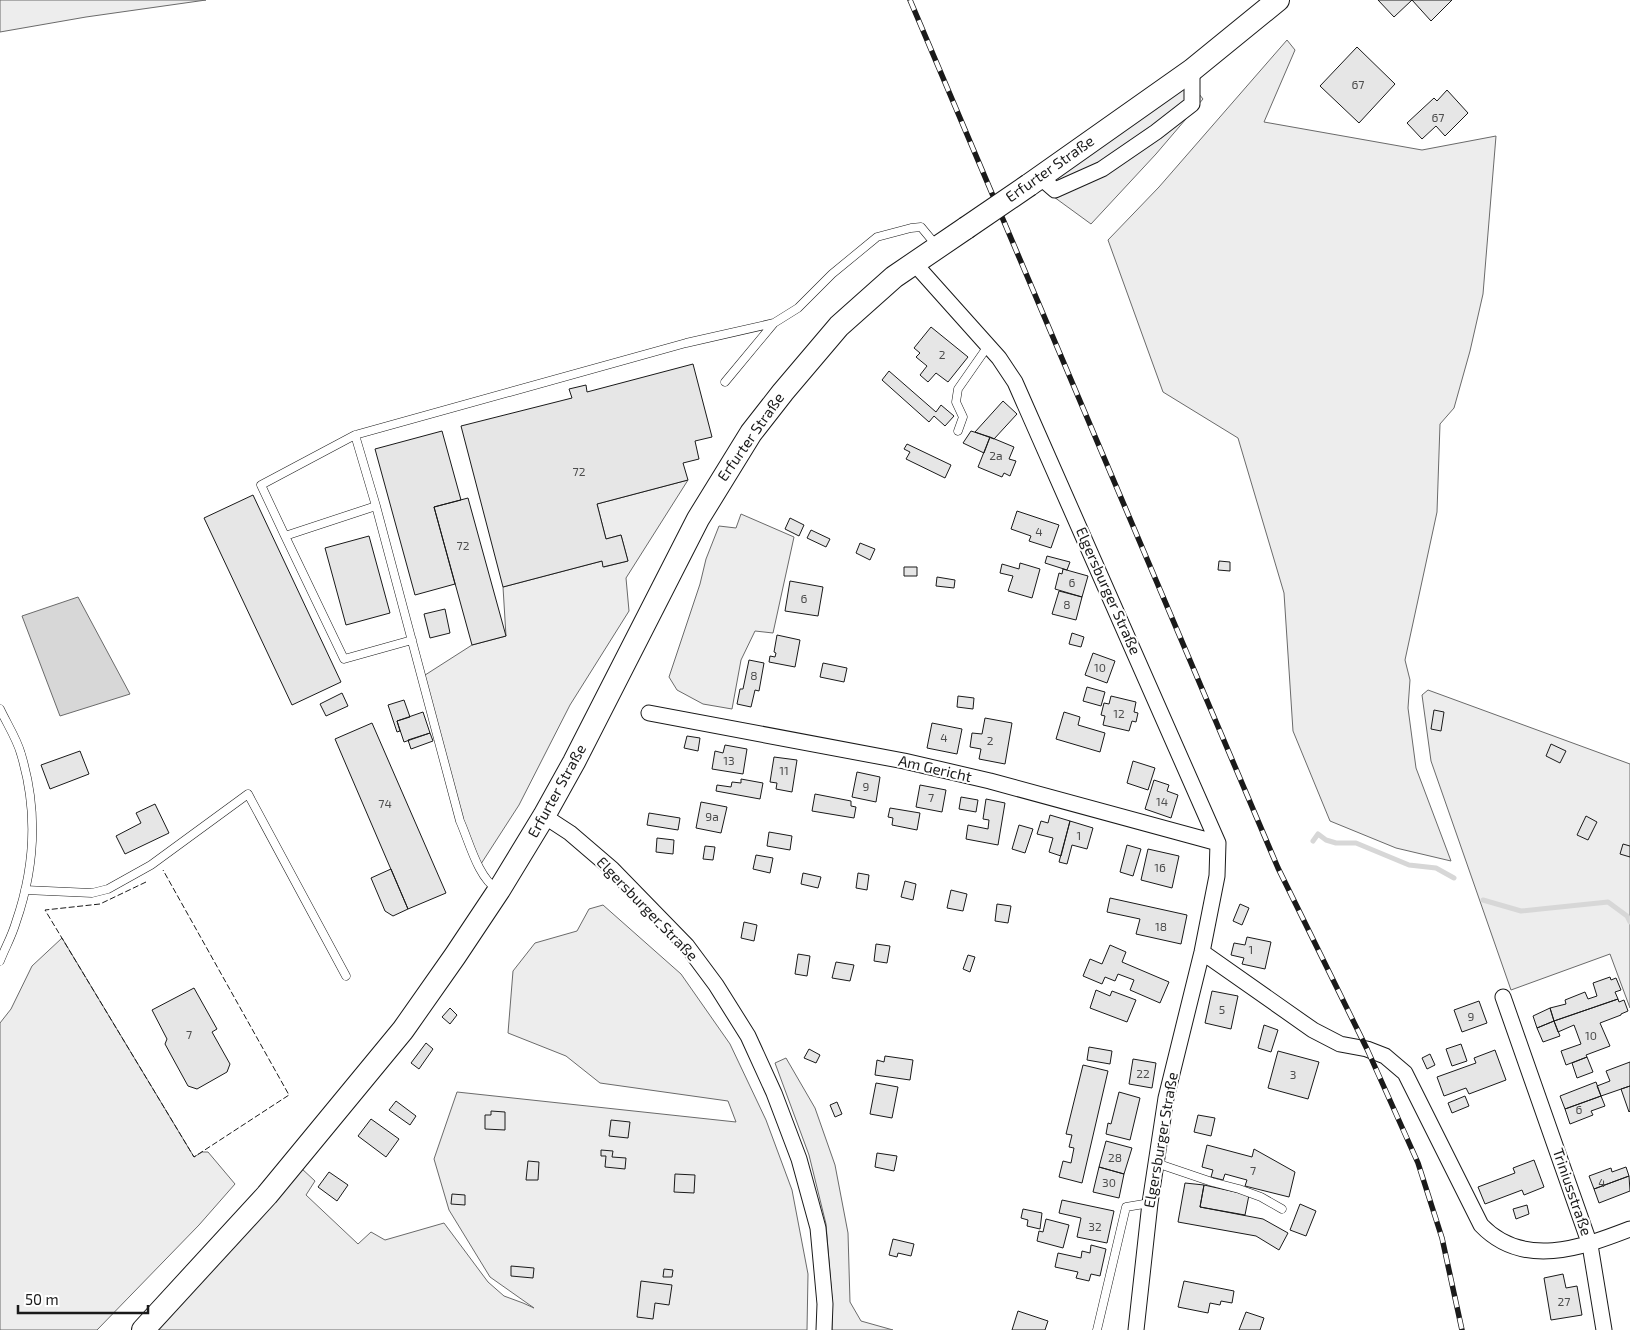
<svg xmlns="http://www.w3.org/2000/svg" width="1630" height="1330" font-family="'Exo 2',sans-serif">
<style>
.built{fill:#ededed;stroke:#6a6a6a}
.water{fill:#d7d7d7;stroke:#6a6a6a}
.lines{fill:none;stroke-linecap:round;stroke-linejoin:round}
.stream{stroke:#d7d7d7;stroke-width:5}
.building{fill:#e6e6e6;stroke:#1a1a1a}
.lane-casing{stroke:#1a1a1a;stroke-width:9}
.street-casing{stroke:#1a1a1a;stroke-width:17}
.secondary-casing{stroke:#1a1a1a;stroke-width:24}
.lane{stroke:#fff;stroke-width:8}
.street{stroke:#fff;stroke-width:15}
.secondary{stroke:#fff;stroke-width:22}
.rail-casing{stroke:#1a1a1a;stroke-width:5.5}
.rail{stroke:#fff;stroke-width:4;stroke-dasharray:11;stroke-linecap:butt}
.secondary-bridge-casing{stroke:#1a1a1a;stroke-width:24;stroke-linecap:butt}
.secondary-bridge{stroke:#fff;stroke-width:22}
.fence{stroke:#1a1a1a;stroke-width:1;stroke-dasharray:6 2.5;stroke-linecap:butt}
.labels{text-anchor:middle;stroke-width:4;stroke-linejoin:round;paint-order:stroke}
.number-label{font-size:12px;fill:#4d4d4d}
.street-label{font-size:15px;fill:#1a1a1a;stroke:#fff}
</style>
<rect width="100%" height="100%" fill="#fff"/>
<!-- built -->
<path class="built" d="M0,0H206L86,17L0,32Z
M1287,40L1295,50L1264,122L1422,150L1496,136L1483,294L1470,351L1454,408L1440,424L1437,512L1405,660L1410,680L1408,708L1416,768L1451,861L1396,848L1330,821L1293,731L1284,593L1238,438L1163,392L1108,240L1159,187Z
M1185,85L1195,89L1203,99L1156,154L1091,224L1043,189Z
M688,480L626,578L629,611L570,705L519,805L479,867L460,821L422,677L472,645L506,636L503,587L602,561L604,567L628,561L621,535L606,539L597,504Z
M741,514L794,537L773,633L755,631L741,660L732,709L703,704L677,690L669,677L700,584L706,559L719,526L736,528Z
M1428,690L1630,764V1008L1610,954L1511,990L1431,761L1422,695Z
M603,905L681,974L730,1044L766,1120L792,1190L808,1274L807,1330H152L301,1168L315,1181L306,1195L358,1244L371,1232L385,1240L444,1223L488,1282L504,1296L523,1303L534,1308L490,1277L449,1210L434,1159L457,1092L736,1122L728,1101L600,1083L566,1056L508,1033L513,971L535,943L577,931L589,909Z
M62,938L194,1157L202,1152H208L235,1184L199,1225L97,1330H0V1023L11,1009L32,966Z
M786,1058L815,1108L835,1165L848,1233L850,1302L861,1321L893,1330H832V1299L826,1224L809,1155L775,1063Z"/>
<!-- water -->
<path class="water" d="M78,597L130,694L60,716L22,616Z"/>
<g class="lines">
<!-- stream -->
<path class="stream" d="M1313,841L1318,834L1326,840L1336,843H1356L1409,865L1436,868L1454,878
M1483,900L1521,911L1608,902L1627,916L1630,922"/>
</g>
<!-- building -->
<path class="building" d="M1378,0H1412L1394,17Z
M1412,0H1452L1431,21Z
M1357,47L1395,84L1359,123L1320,86Z
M1447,90L1468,113L1445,136L1436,126L1422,139L1407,123L1434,98L1437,101Z
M931,327L968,357L948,382L936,373L928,382L920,375L927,366L916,357L920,353L914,348Z
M693,364L712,437L695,441L699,459L683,463L688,480L597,504L606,539L621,535L628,561L603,567L602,561L503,587L461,426L572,398L569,389L586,385L587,392Z
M889,371L936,412L941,405L954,416L945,426L934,416L929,422L882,380Z
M1003,401L1017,414L994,439L975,432Z
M442,431L461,500L434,507L455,584L415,595L375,449Z
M971,431L990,437L984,453L963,443Z
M990,437L1014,447L1009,459L1016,461L1010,476L1004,473L1002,477L978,467Z
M907,444L951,465L945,478L906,459L910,452L904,449Z
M253,495L341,682L292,705L204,518Z
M468,498L506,636L472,645L434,507Z
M1017,511L1059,525L1051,548L1029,541L1031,536L1011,529Z
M790,518L804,525L799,536L785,529Z
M811,530L830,539L826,547L807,538Z
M369,536L390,613L346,625L325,548Z
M860,543L875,549L870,560L856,553Z
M1047,556L1070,562L1067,570L1045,563Z
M1219,561L1230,562V571L1218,570Z
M1020,563L1040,569L1032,598L1008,591L1013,576L1000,573L1002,564L1019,569Z
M904,567H917V576H904Z
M1063,569L1088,576L1082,597L1055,589L1059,573L1062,574Z
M937,577L955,580L954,588L936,586Z
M790,581L823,587L818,616L785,611Z
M1059,591L1082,597L1076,620L1052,614Z
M445,609L450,633L430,638L424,614Z
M1072,633L1084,637L1081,647L1069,644Z
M777,635L800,640L795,667L769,662L770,656L775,657L776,653L774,652Z
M1093,653L1115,661L1107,683L1085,675Z
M749,660L764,663L759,691L755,690L751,707L737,704L740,689H743Z
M823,663L847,668L844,682L820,677Z
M1087,687L1105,692L1101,706L1083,701Z
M342,693L348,706L326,716L320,704Z
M958,696L974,698L973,709L957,707Z
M1111,696L1136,702L1134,712L1138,713L1136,722L1132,721L1129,731L1103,725L1105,716L1101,715L1104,703L1109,704Z
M404,700L410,717L397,721L400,731L397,732L388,705Z
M1434,710L1444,712L1441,731L1431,729Z
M423,712L430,733L404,742L397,721Z
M1064,712L1080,717L1078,725L1105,733L1100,752L1056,739Z
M985,718L1012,723L1005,764L979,759L981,749L970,747L972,733L982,734Z
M372,723L446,893L408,909L335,739Z
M932,723L962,729L957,754L927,748Z
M430,733L433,741L411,749L408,740Z
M687,736L700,738L698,751L684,748Z
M1551,744L1566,751L1560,763L1546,756Z
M725,745L747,749L743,774L712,769L715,751L723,753Z
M80,751L89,774L50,789L41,765Z
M774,757L797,760L792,792L776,789L777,783L770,782Z
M1133,761L1155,768L1148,790L1127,783Z
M857,772L880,777L876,802L852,797Z
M741,779L763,783L760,799L716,791L717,785L731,787L732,782L741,783Z
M1154,780L1169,785L1167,791L1178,795L1171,818L1145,809Z
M920,785L946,790L942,812L916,807Z
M815,794L851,801V806L856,807L854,818L812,811Z
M961,797L978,800L976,812L959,809Z
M986,799L1005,803L998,845L966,839L968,825L988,829L989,820L983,819Z
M701,802L727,807L721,833L696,828Z
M155,804L169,833L125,854L116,836L141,823L136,813Z
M890,808L920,813L917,830L892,825L893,818L888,817Z
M649,813L680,818L678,830L647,825Z
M1050,815L1070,821L1061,856L1049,852L1053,838L1037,834L1041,821L1048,823Z
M1586,816L1597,822L1588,840L1577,835Z
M1070,821L1093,828L1087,849L1072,845L1067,864L1059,862Z
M1019,825L1033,829L1025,853L1012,849Z
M769,832L792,836L790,850L767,846Z
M657,838L674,840L673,854L656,852Z
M1623,844L1630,846V857L1620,854Z
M1127,845L1141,849L1133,876L1120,872Z
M705,846L715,847L713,860L703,859Z
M1148,849L1179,856L1172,888L1141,880Z
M756,855L773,858L770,873L753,869Z
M391,869L408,909L393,916L385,911L371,878Z
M803,873L821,877L818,888L801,884Z
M858,873L869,875L867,890L856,888Z
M905,881L916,884L913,900L901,897Z
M951,890L967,894L963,911L947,908Z
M1110,898L1187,915L1181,944L1136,934L1140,919L1107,912Z
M997,904L1011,906L1008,923L995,921Z
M1240,904L1249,908L1242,925L1233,921Z
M744,922L757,925L754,941L741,938Z
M1247,937L1271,942L1265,969L1242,964L1244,958L1231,955L1234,943L1245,945Z
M876,944L890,946L887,963L874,961Z
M1110,945L1126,952L1122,962L1169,982L1160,1003L1130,990L1134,980L1118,974L1115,981L1105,977L1102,984L1083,976L1090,959L1102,964Z
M798,954L810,956L807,976L795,974Z
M968,955L975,957L970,972L963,969Z
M836,962L854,965L850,981L832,978Z
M1610,977L1611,980L1616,978L1621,990L1615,992L1618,999L1554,1021L1550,1008L1566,1004L1565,1000L1585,992L1588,999L1597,996L1593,983Z
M194,988L217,1029L212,1032L230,1064L227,1072L197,1089L188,1086L165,1044L167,1039L152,1010Z
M1096,990L1110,996L1112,991L1136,1000L1127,1022L1090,1008Z
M1212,991L1238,996L1231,1029L1205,1023Z
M1618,999L1619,1002L1624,1000L1628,1011L1621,1014V1015L1600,1023L1610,1046L1586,1055L1587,1057L1566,1065L1561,1051L1581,1044L1574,1025L1558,1032L1554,1021Z
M1479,1001L1487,1023L1462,1032L1454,1010Z
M450,1008L457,1015L450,1024L442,1017Z
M1550,1008L1554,1021L1537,1028L1533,1016Z
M1554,1021L1560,1036L1543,1042L1537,1028Z
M1264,1025L1278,1030L1271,1052L1258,1048Z
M426,1043L433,1049L419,1069L411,1063Z
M1461,1044L1467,1061L1452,1066L1446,1049Z
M1089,1047L1112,1051L1110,1064L1087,1060Z
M809,1049L820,1055L816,1063L804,1058Z
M1495,1050L1506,1080L1469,1094L1466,1088L1444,1096L1437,1077L1476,1063L1474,1058Z
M1278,1051L1319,1062L1308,1099L1268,1088Z
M1430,1054L1435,1065L1427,1069L1422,1058Z
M885,1056L913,1060L910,1080L875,1075L877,1060L884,1062Z
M1587,1057L1593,1072L1577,1078L1572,1063Z
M1133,1059L1156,1063L1152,1088L1129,1084Z
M1630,1062V1086L1601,1096L1597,1086L1610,1081L1606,1071Z
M1083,1065L1108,1071L1082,1183L1059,1177L1063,1161L1071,1163L1074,1148L1069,1147L1072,1135L1066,1134Z
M1596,1082L1601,1096L1565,1109L1560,1096Z
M876,1083L898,1087L892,1118L870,1114Z
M1630,1086V1111L1629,1112L1621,1089Z
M1119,1092L1140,1098L1130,1140L1106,1134L1108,1123L1111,1124Z
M1465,1096L1469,1106L1452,1113L1448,1103Z
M1601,1096L1605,1106L1591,1111L1593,1115L1570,1124L1565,1109Z
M396,1101L416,1116L410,1125L389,1110Z
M837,1102L842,1114L835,1117L830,1105Z
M491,1111L505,1112V1130L485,1129V1115H491Z
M1198,1115L1215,1118L1211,1136L1194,1132Z
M371,1119L399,1139L386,1157L358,1136Z
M611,1120L630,1122L628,1138L609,1136Z
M1106,1141L1132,1148L1124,1174L1099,1167Z
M1207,1145L1252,1157L1254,1149L1295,1172L1289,1197L1245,1186L1247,1180L1225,1174L1223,1180L1211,1177L1213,1170L1202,1167Z
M601,1150L613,1151L612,1157L626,1158L625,1169L605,1167L606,1156H601Z
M877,1153L897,1156L894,1171L875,1167Z
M1534,1160L1544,1187L1524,1195L1522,1190L1485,1204L1478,1187L1515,1173L1513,1168Z
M528,1161L539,1162L538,1180H526Z
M1099,1167L1124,1174L1119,1198L1093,1192Z
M1626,1167L1629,1176L1594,1189L1589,1176L1611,1168L1612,1172Z
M329,1172L348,1185L337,1201L318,1187Z
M675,1174L695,1175L694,1193L674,1192Z
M1629,1176L1630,1191L1599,1203L1594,1189Z
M1185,1183L1204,1185L1200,1207L1263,1219L1288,1233L1279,1250L1256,1236L1178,1222Z
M1204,1185L1249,1195L1245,1215L1200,1207Z
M452,1194L465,1195V1205L451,1204Z
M1062,1200L1114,1211L1107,1243L1077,1237L1081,1218L1059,1213Z
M1300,1204L1316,1211L1306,1236L1290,1230Z
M1527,1205L1529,1214L1516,1219L1513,1209Z
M1023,1209L1042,1213L1040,1229L1027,1226L1028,1220L1021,1218Z
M1046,1219L1069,1225L1063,1248L1037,1241L1039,1231L1043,1232Z
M893,1239L914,1244L911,1256L898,1253L897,1257L889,1255Z
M1091,1245L1106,1249L1100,1276L1091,1274L1089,1281L1076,1278L1078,1272L1055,1267L1058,1253L1081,1258L1082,1251L1090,1253Z
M511,1266L534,1268L533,1278L511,1276Z
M664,1269L673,1270L672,1277H663Z
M1563,1274L1566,1288L1577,1286L1582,1315L1551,1320L1544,1278Z
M641,1281L672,1285L669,1305L655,1303L653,1319L637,1317Z
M1184,1281L1234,1291L1232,1303L1221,1301L1220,1305L1210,1303L1208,1313L1178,1307Z
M1018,1311L1048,1321L1045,1330H1012Z
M1246,1312L1264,1318L1260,1330H1239Z"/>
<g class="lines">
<defs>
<path id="lane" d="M725,382L774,323
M958,431L963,417L956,402L958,389L988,346
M355,435L261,485L285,536L376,506
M285,536L344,659L412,640
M0,709C7,724 17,739 21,754C38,810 35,867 16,922C12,936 5,948 0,961
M497,889C478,878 469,841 460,821L376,506L355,435L686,343L774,323L798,308L832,274L877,237L911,228L921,227L936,245
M25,890L92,893L108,889L151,865L248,794L346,976
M1156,1163L1212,1182L1239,1189L1261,1197L1282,1209
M1097,1330L1126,1207L1150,1203"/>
<path id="street" d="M1040,177L1055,190L1102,169L1156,132L1192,104V70
M914,263L999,358L1015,382L1218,843L1217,876L1202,952L1166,1098L1150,1203L1136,1330
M649,713L904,761L990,781L1218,843
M544,816L570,833L612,869L687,946L716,985L748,1036L774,1093L799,1159L818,1228L825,1304L824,1330
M1202,952L1313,1030L1340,1044L1367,1049L1385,1056L1405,1073L1481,1225C1523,1269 1581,1248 1630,1229
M1503,997L1590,1245L1604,1330"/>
<path id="secondary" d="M1029,185L1192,70L1278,0
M143,1330L267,1195L403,1030L455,956L499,890L544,816L574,762L698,519L751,433L783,392L839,326L894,277L966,228"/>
</defs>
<!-- lane casing -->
<use href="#lane" class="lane-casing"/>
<!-- street casing -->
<use href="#street" class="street-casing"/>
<!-- secondary casing -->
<use href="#secondary" class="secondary-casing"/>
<!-- lane -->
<use href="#lane" class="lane"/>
<!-- street -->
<use href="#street" class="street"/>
<!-- secondary -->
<use href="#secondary" class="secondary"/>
<defs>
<path id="rail" d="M910,0L1278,868L1367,1049L1418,1163L1442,1238L1462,1330"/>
</defs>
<!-- rail casing -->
<use href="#rail" class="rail-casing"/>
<!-- rail -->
<use href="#rail" class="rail"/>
<defs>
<path id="secondary-bridge" d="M966,228L1029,185"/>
</defs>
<!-- secondary-bridge casing -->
<use href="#secondary-bridge" class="secondary-bridge-casing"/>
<!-- secondary-bridge -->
<use href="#secondary-bridge" class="secondary-bridge"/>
<!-- fence -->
<path class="fence" d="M146,882L100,904L45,910L194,1157L289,1095L163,870"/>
</g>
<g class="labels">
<!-- number labels -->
<g class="number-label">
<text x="1358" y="89">67</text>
<text x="1438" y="122">67</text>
<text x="942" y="359">2</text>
<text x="996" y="460">2a</text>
<text x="579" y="476">72</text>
<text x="1039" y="536">4</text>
<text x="463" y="550">72</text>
<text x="1072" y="587">6</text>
<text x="804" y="603">6</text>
<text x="1067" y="609">8</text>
<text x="1100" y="672">10</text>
<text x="754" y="680">8</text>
<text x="1119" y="718">12</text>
<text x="944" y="742">4</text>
<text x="990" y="745">2</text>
<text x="729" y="765">13</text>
<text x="784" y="775">11</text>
<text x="866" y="791">9</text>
<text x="931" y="802">7</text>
<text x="1162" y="806">14</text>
<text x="385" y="808">74</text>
<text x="712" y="821">9a</text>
<text x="1079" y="840">1</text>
<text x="1160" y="872">16</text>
<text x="1161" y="931">18</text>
<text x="1251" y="954">1</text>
<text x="1222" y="1014">5</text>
<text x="1471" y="1021">9</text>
<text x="189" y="1039">7</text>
<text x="1591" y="1040">10</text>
<text x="1143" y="1078">22</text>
<text x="1293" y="1079">3</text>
<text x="1579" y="1114">6</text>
<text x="1115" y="1162">28</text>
<text x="1253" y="1175">7</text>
<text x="1109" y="1187">30</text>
<text x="1602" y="1187">4</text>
<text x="1095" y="1231">32</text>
<text x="1564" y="1306">27</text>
</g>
<!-- street labels -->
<g class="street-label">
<text transform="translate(1050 169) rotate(-35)" y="5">Erfurter Straße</text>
<text transform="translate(751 437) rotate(-55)" y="5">Erfurter Straße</text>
<text transform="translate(1108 591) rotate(66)" y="5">Elgersburger Straße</text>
<text transform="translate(935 769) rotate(13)" y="5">Am Gericht</text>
<text transform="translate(557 791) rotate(-61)" y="5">Erfurter Straße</text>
<text transform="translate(647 909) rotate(46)" y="5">Elgersburger Straße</text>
<text transform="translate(1161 1140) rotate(-80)" y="5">Elgersburger Straße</text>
<text transform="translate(1572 1192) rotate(71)" y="5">Triniusstraße</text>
</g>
</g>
<!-- scale -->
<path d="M18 1305v8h130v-8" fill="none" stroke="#1a1a1a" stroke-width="2.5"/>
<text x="25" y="1305" font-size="15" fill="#1a1a1a" stroke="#ffffff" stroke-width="4" paint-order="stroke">50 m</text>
</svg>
